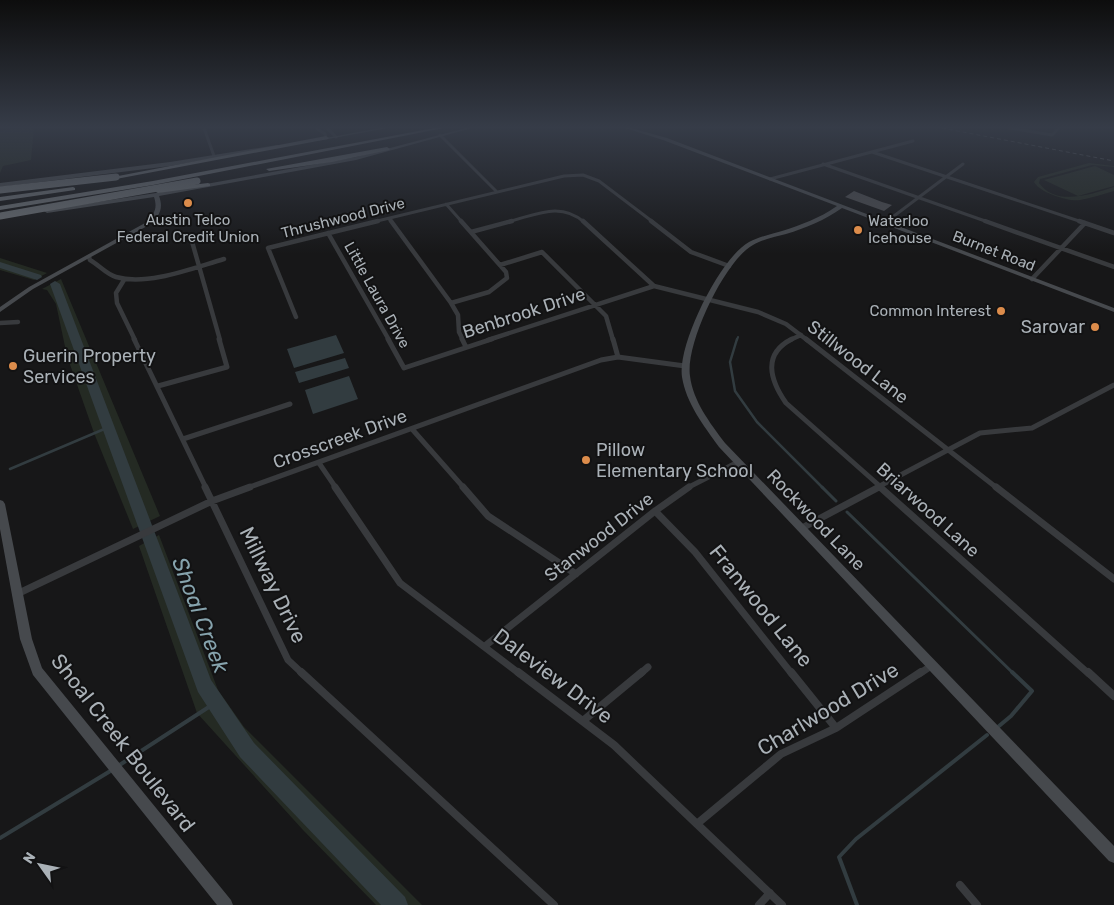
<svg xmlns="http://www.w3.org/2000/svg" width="1114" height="905" font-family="Rubik,sans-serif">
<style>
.green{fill:#242a23}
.water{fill:#323c40}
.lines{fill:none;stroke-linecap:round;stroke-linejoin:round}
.stream-far3{stroke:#323c40;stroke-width:2}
.stream-far2{stroke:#323c40;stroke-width:2.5}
.stream-far1{stroke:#323c40;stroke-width:3}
.stream{stroke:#323c40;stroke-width:4}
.river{fill:#323c40;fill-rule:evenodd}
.building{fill:#494a4d}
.street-far4{stroke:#383a3d;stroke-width:3}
.street-far3{stroke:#383a3d;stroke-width:4.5}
.street-far2{stroke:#383a3d;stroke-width:5}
.street-far1{stroke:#383a3d;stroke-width:7}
.street{stroke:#383a3d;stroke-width:8}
.secondary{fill:#46494d;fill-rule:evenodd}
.highway{fill:#65696d;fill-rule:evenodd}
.rail{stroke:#515458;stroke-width:1;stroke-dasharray:4 3;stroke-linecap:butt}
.highway-bridge{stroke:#65696d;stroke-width:7}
.poi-dot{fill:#dc8c4b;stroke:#121213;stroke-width:2}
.labels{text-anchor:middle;stroke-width:4;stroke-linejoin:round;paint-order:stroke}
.far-street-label{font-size:15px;fill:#aab1b7;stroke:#121213}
.far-poi-label{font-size:15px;fill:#aab1b7;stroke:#121213}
.street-label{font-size:18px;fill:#aab1b7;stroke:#121213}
.poi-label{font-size:18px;fill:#aab1b7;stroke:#121213;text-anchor:start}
.near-street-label{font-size:21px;fill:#aab1b7;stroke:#121213}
.near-water-label{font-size:22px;font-style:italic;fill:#86a3ad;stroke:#121213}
</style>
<rect width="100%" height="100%" fill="#171718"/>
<!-- green -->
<path class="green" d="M17,128H34L31,160L3,166L0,173V131Z
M1089,163L1114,166V167L1092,165L1044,178L1040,179L1039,183C1056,207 1092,194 1114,187V191C1103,194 1091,198 1080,200C1069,202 1040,193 1034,182L1038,177Z
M1095,166L1114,175V186L1078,196L1044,180Z
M0,258L47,273L34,280L0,270Z
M61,279L160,516L133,529L94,433L67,356L56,304L47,290L42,289Z
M159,535L218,690L244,727L422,905H376L303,830L197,713L139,546Z"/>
<!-- water -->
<path class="water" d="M336,335L344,353L294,368L287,349Z
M345,358L349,368L299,383L295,372Z
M349,376L358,399L313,414L305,390Z"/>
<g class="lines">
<!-- stream-far3 -->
<path class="stream-far3" d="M737,340L738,337"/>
<!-- stream-far2 -->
<path class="stream-far2" d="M737,339L730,362L735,391L757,422L823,488
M10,469L109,427"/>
<!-- stream-far1 -->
<path class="stream-far1" d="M822,487L836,501
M847,512L1014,674"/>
<!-- stream -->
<path class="stream" d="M999,726L1011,716L1032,691L1012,672
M118,766L215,703
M0,838L112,770
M857,905L839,857L856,839L987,735"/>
<!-- river -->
<path class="river" d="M0,262L41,275L42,277L37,280L0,268Z
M55,281L60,284L211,680L254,743L405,897L408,905H381L240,757L198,692L50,284Z"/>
</g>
<!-- building -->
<path class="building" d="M854,191L882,202L892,205L884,211L845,197Z"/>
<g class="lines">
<!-- street-far4 -->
<path class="street-far4" d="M204,128L214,156
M316,128L325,134L326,138
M327,128L336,137
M1010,128L1052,135L1059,128
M440,135L497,192
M872,152L1082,222
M823,164L988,222
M770,179L913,141
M446,204L462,222
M389,219L392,222
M373,222L564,176L583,175L599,181L653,222
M507,222C536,215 560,201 584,222
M886,222L963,164"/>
<!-- street-far3 -->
<path class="street-far3" d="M391,221L451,303L458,315L459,332L463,340
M583,221L654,286L758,312L786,324L807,340
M651,221L691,252L729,266
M985,221L1114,267
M1079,221L1114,233
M885,223L887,221
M471,232L512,221
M328,233L389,340
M183,234L191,238L220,340
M89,257L90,260C99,265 106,274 116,277C148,286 193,268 224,259
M500,265L542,252L606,316L613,340
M1032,279L1085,223
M124,280L116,293L117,303L135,340
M451,303L489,292L507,278L506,272L461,221
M296,317L268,248L378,221
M0,323L18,322
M488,340L654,286
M790,340L801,335"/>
<!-- street-far2 -->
<path class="street-far2" d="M134,339L206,488
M388,339L404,368L492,339
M462,339L466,347
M613,339L618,357
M792,339C762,354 770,380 786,403L882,488
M806,339L997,488
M158,386L227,367L219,339
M412,429L464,488
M183,439L290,404
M319,463L336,488
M247,488L601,360L618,357L685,366
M687,488L738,462
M876,488L980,433L1032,428L1114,385"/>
<!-- street-far1 -->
<path class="street-far1" d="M205,487L288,660L303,674
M335,487L400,583L520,674
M463,487L488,516L576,574
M880,487L1089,674
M996,487L1114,579
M655,511L695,552L792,674
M802,528L879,487
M17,594L212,501L250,487
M485,646L655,511L689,487
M640,674L648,667
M919,674L931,666"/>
<!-- street -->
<path class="street" d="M301,672L554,905
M518,672L614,745L782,905
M791,672L836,728
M1088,672L1114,696
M584,720L642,672
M698,823L781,754L836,728L921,672
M960,885L977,905
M759,905L770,893"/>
<!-- secondary -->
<path class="secondary" d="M380,128H388L317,141L315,140Z
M466,128H472L356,160L159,196C164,209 159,217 149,225L33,289L0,312V307L29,287L145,223C154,215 158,209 154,197L47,213L44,211L45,210L156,193L356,157Z
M625,128H631L667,138L1114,308V312L842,208C825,220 806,228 786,234C775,237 763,239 753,245C725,260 685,344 690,376C693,401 710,423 725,443L1114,846V863L1109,861L719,447C704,426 686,403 682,377C677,345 720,258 749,242C759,237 771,234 782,231C801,225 820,218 837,206L663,140Z
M277,145H279V147L170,166L0,187V183L170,162Z
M0,500L3,501L5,504L32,639L42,668L231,900L233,905H217L33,675L20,639L0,529Z"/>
<!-- highway -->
<path class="highway" d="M434,128H444L153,185L0,210V206L153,181Z
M326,136L329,138L328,139L116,179L113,177Z
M387,147L390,149L389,150L332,162L269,171L266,169Z
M208,183L210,184V186L158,193L154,191L158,189Z
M73,187L75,188V190L0,201V197Z"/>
<!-- rail -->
<path class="rail" d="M942,128L1114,161"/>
<!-- highway-bridge -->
<path class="highway-bridge" d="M0,190L116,177
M0,216L197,181"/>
</g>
<!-- sky -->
<linearGradient id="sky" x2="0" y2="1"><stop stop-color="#0d0d0d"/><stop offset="0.5" stop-color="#363c48"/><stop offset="1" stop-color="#363c48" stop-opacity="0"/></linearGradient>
<rect width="1114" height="254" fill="url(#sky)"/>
<!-- markers -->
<g class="poi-dot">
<circle cx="188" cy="203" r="5"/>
<circle cx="858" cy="230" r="5"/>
<circle cx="1001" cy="311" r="5"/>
<circle cx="1095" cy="327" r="5"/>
<circle cx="13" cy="366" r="5"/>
<circle cx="586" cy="460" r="5"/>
</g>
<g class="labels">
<!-- far-street labels -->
<g class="far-street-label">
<text transform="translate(343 218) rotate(-14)" y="5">Thrushwood Drive</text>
<text transform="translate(994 251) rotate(21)" y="5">Burnet Road</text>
<text transform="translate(377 295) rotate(61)" y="5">Little Laura Drive</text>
</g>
<!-- far-poi labels -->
<g class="far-poi-label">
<text x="188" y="225">Austin Telco<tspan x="188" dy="17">Federal Credit Union</tspan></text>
<text x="868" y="226" text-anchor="start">Waterloo<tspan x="868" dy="17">Icehouse</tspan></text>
<text x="991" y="316" text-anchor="end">Common Interest</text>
</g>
<!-- street labels -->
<g class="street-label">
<text transform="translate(524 313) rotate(-18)" y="6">Benbrook Drive</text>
<text transform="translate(858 362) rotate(38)" y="6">Stillwood Lane</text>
<text transform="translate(340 439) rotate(-20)" y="6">Crosscreek Drive</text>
<text transform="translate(928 510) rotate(42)" y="6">Briarwood Lane</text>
<text transform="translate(816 520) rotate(46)" y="6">Rockwood Lane</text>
<text transform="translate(599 537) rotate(-38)" y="6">Stanwood Drive</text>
</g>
<!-- poi labels -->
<g class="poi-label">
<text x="1085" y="333" text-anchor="end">Sarovar</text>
<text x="23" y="362">Guerin Property<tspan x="23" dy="21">Services</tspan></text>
<text x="596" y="456">Pillow<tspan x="596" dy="21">Elementary School</tspan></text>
</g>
<!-- near-street labels -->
<g class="near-street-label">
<text transform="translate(273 585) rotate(64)" y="7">Millway Drive</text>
<text transform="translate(761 606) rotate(51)" y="7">Franwood Lane</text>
<text transform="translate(553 676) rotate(37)" y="7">Daleview Drive</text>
<text transform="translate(828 709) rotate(-31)" y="7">Charlwood Drive</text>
<text transform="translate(123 743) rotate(52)" y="7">Shoal Creek Boulevard</text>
</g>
<!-- near-water labels -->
<g class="near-water-label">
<text transform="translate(201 615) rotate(69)" y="8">Shoal Creek</text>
</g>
</g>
<!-- north arrow -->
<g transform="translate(40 865) rotate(303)" stroke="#121213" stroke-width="4" paint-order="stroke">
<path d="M0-4L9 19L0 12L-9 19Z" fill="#aab1b7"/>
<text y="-8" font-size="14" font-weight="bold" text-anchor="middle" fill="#aab1b7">N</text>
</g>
</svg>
